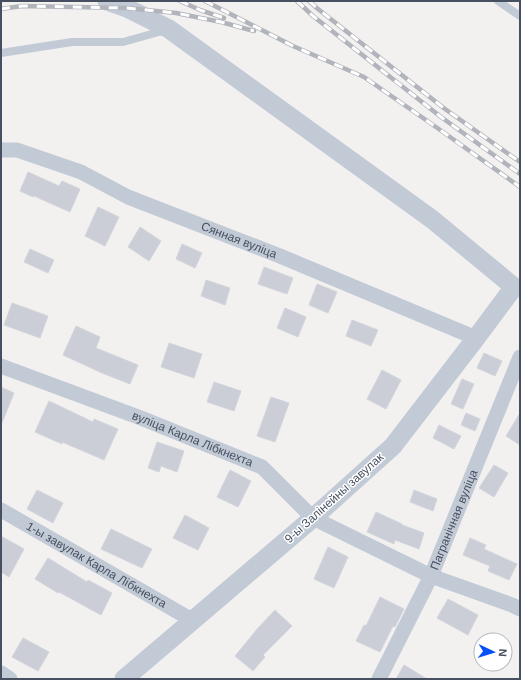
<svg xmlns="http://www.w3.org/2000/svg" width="521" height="680" font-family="Helvetica,sans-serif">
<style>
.building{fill:#cbced6;stroke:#d3d5dc}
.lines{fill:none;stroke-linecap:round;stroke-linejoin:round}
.service{stroke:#c2cad6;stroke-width:8}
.minor{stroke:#c2cad6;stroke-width:15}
.tertiary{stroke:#c2cad6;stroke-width:19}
.rail-casing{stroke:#b1b4bb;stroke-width:4.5}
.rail{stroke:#fff;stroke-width:3;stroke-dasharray:9;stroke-linecap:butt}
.labels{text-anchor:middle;stroke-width:3;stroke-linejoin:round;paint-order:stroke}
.street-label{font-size:12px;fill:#465060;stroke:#fff}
</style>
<rect width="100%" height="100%" fill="#f3f0f0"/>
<!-- building -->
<path class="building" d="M28,172L59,186L62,181L80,189L70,212L34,196L33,197L20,191Z
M98,207L119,217L105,246L85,236Z
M140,227L161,241L149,261L128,247Z
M182,244L202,253L195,268L176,259Z
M30,249L54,260L48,273L24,262Z
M264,267L293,278L287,294L258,284Z
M206,280L230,288L225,305L201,296Z
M317,284L337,292L328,313L309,305Z
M12,303L48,316L40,338L4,325Z
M285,308L306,317L298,337L277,328Z
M352,320L378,330L371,346L346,336Z
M76,326L100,337L96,348L138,365L130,384L102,373L63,355Z
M169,343L202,354L194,378L161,367Z
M484,353L502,361L495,376L477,368Z
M382,370L401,380L386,409L367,399Z
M462,379L474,384L463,409L451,404Z
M214,382L241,391L234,411L207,402Z
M1,387L14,393L1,425Z
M271,397L289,403L275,442L257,436Z
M49,401L93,422L94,419L118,429L104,460L62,442V444L35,432Z
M466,413L480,419L475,431L461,425Z
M520,413V445L506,436Z
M439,425L461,436L454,449L433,438Z
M157,442L184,451L177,472L161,466L159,472L148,468Z
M494,465L508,473L494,497L479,488Z
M230,470L251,481L238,507L217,497Z
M37,490L63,503L53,523L27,509Z
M414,490L437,499L433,511L410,502Z
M376,512L402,524V525L424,533L419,549L395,540L394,544L367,532Z
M185,515L209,528L198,550L173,538Z
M111,529L152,549L142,568L101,549Z
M1,536L24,549L9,577L1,572Z
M470,538L486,545L484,549L517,564L509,580L488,571L490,566L463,555Z
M328,547L348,557L334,588L314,579Z
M48,558L87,582L88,580L112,593L101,615L59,592L58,593L35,579Z
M380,597L404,609L395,627L393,626L380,652L356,641L364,625L366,626Z
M448,599L478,615L468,635L437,618Z
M275,610L292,626L263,655L265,657L253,671L235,656L258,628Z
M23,638L49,652L38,671L12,657Z
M404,665L427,679H396Z"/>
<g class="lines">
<!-- service -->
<path class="service" d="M498,1L520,16
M1,53L72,42H123L166,30"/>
<!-- minor -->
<g class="minor">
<path id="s1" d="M1,150H17L81,172L128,197L280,256L476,338"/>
<path id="s2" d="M1,366L141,418L262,467L313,518L431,576L512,605L520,609"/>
<path id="s3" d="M1,510L192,620"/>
<path d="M1,673L10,679"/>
<path id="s4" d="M379,679L431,576L520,357"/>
</g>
<!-- tertiary -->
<path class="tertiary" d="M107,1L127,8L169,29L433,220L514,287L476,338L393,446L313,518L124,679"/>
<defs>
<path id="rail" d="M180,1L200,10L224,18
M205,1L293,46L364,77L436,127L520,187
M297,1L313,16L441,117L520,174
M309,1L318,9L445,109L520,162
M1,9L22,6L127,8L176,13L221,22L254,31"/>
</defs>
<!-- rail casing -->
<use href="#rail" class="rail-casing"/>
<!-- rail -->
<use href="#rail" class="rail"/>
</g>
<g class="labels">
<!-- street labels -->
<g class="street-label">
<text dy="4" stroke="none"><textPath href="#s1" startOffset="256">Сянная вуліца</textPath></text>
<text dy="4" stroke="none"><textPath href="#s2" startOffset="205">вуліца Карла Лібкнехта</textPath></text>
<text transform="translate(334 498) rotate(-42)" y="4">9-ы Залінейны завулак</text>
<text dy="4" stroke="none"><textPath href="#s4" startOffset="176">Пагранічная вуліца</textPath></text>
<text dy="4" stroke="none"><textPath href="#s3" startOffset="110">1-ы завулак Карла Лібкнехта</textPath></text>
</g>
</g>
<!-- border -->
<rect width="521" height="680" fill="none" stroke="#465060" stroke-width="4"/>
<!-- north arrow -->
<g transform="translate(493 652) rotate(94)"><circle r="19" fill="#ffffff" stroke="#b5b9bf"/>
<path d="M0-3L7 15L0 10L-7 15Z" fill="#0650f6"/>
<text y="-6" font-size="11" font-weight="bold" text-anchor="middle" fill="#465060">N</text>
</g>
</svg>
